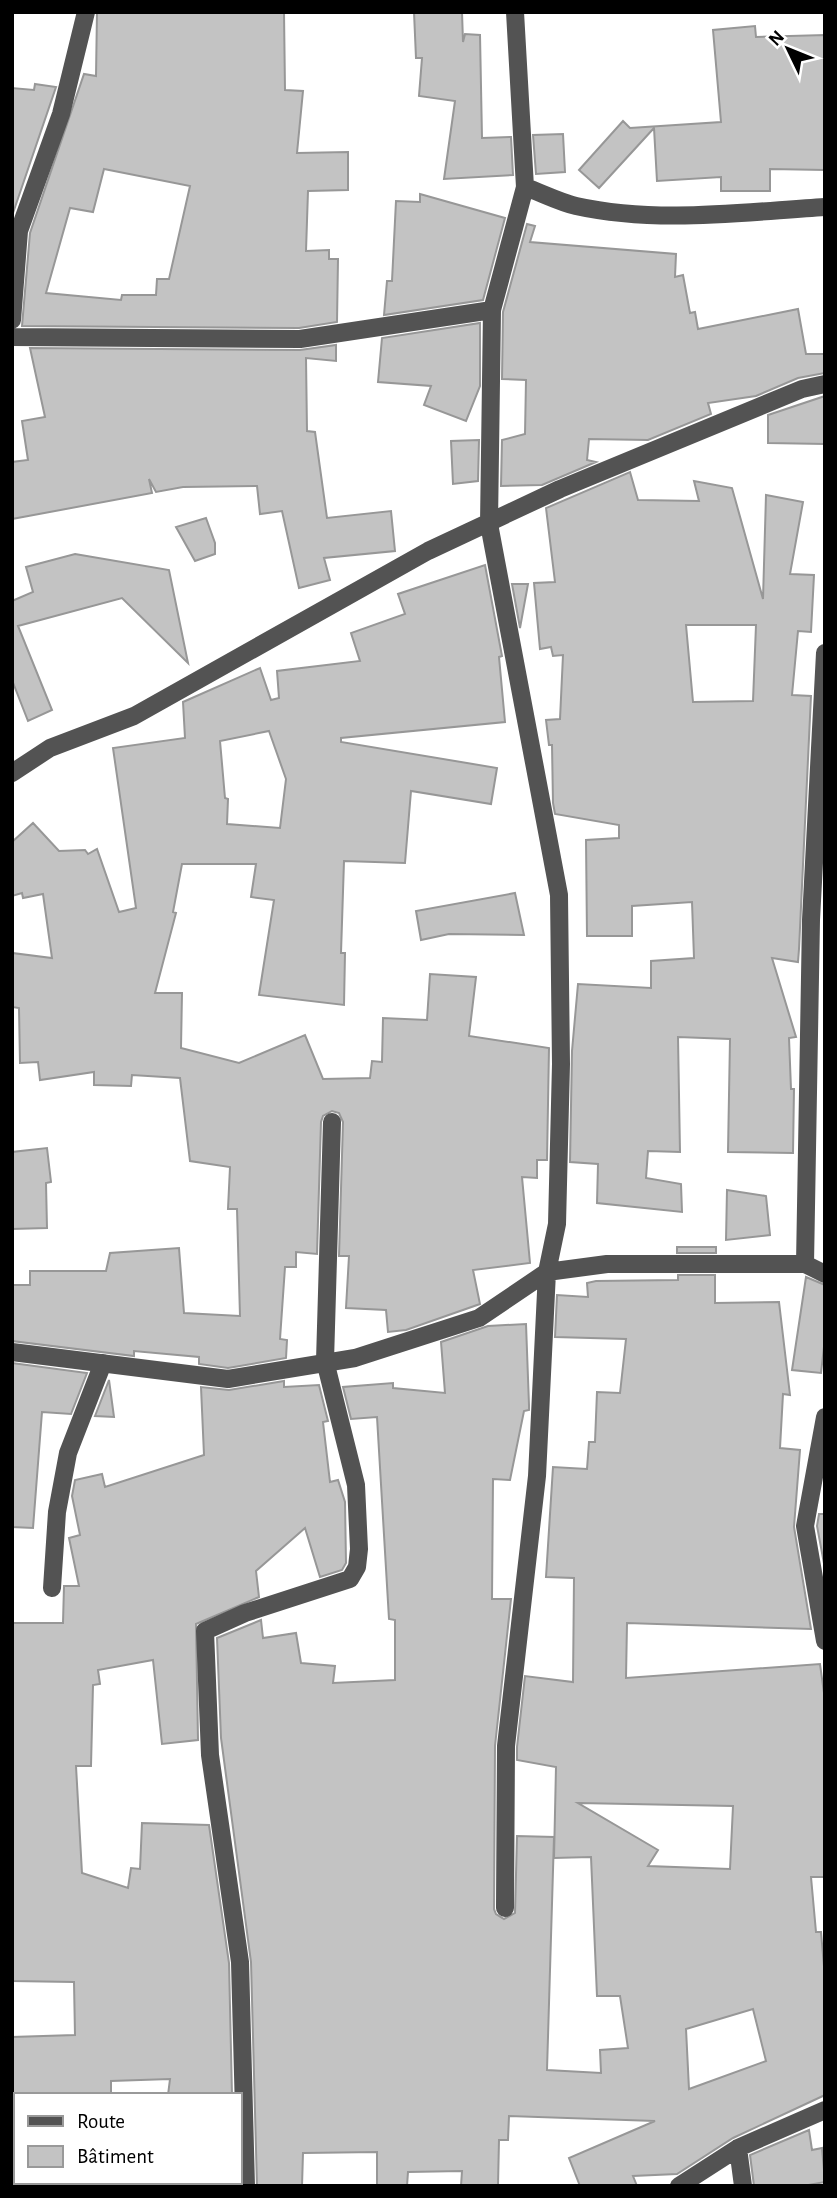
<svg xmlns="http://www.w3.org/2000/svg" width="837" height="2198" font-family="'Alegreya Sans',sans-serif">
<style>
.building{fill:#c3c3c3;stroke:#979797;stroke-width:2;fill-rule:evenodd}
.lines{fill:none;stroke-linecap:round;stroke-linejoin:round}
.minor{stroke:#535353;stroke-width:18}
</style>
<rect width="100%" height="100%" fill="#fff"/>
<!-- building -->
<path class="building" d="M97,12H284L285,90L303,91L297,153L348,152V190L308,191L306,251L329,250V259H338L337,322L299,328L22,326L30,233L84,74L96,76ZM104,169L190,186L169,279H157L156,295H122L121,300L46,293L70,208L93,212Z
M414,12H462L463,42L465,34L480,35L482,138L511,137L513,175L444,179L455,101L419,96L422,58H416Z
M755,26L756,37L825,35V170L770,169V191H721V177L657,181L654,128L599,188L579,170L623,121L630,128L721,122L713,30Z
M35,84L56,87L12,216V88L34,90Z
M563,134L565,172L536,174L533,135Z
M420,194L505,218L483,300L384,315L387,281H392L396,201L420,202Z
M527,224L535,226L530,242L676,254L675,277L683,275L690,313L695,312L698,329L798,309L806,354H825V373L798,378L756,396L708,403L711,414L648,440L589,439L587,460L596,462L542,485L501,486L502,440L525,434L526,380L502,379L503,312Z
M480,323V386L466,421L424,405L431,386L378,382L382,338Z
M336,345V361L306,358L307,431L315,432L327,518L391,511L395,551L324,558L330,580L299,588L282,511L260,514L257,486L183,487L156,492L149,479L152,493L12,519V462L28,460L22,421L45,417L30,348L300,350Z
M825,396V444L768,443V415Z
M479,440L478,481L453,484L451,441Z
M630,472L638,500L699,501L694,481L732,488L763,599L766,495L803,502L790,574L814,575L811,632L798,631L792,695L811,696L799,949L798,962L772,958L796,1037L789,1038L791,1089H794L793,1153L728,1152L730,1039L678,1037L680,1152L648,1151L646,1178L681,1184L682,1212L597,1203L598,1164L570,1162L572,1051L578,984L651,988V961L694,958L692,902L632,906V936H587L586,840L619,838V825L555,814L553,803L552,745H549L546,720L560,719L563,655L553,656L551,647L540,649L534,583L555,582L546,508ZM686,625H756L753,701L693,702Z
M206,518L215,543V554L195,561L176,527Z
M75,554L169,570L188,663L122,598L18,626L52,710L28,721L12,680V601L33,592L26,567Z
M485,565L502,656L499,657L505,722L341,738V742L497,768L491,804L411,791L405,863L344,861L341,953H345L344,1005L259,995L274,900L251,897L256,864H182L173,912L176,913L155,993H182L181,1048L239,1063L305,1035L323,1079L370,1078L372,1061L382,1062L383,1018L427,1020L430,974L476,977L469,1036L549,1048L547,1160H537V1178L522,1177L530,1263L473,1270L480,1304L406,1330L388,1332L386,1310L346,1308L349,1256H339L343,1122L339,1113L332,1111L323,1116L321,1122L317,1254L296,1252V1267H285L280,1339L287,1340L286,1358L228,1368L199,1364V1357L134,1351V1356L12,1341V1285H30V1271H106L110,1253L179,1248L184,1313L240,1316L237,1209H228L230,1167L190,1161L180,1078L132,1075L131,1086L94,1085V1072L40,1080L38,1062L20,1063L19,1008L12,1007V953L52,958L43,894L23,898L22,893L12,896V842L33,823L59,851L85,850L88,854L97,849L119,912L136,908L113,748L185,738L183,702L260,668L271,700L279,698L277,671L360,661L351,633L405,614L398,594ZM269,731L286,779L280,828L227,824L228,799L225,798L220,741Z
M512,584H528L520,628Z
M515,893L524,935L449,934L421,940L416,911Z
M47,1148L51,1182L46,1183L47,1228L12,1229V1152Z
M727,1190L766,1196L770,1235L726,1240Z
M677,1247H716V1253H677Z
M678,1275H715V1303L779,1302L790,1395L783,1394L780,1448L800,1450L794,1527L811,1629L627,1623L626,1678L820,1664L825,1700V1877H811L816,1932H821L825,1978V2095L733,2138L677,2174L633,2176L637,2186H580L569,2158L655,2121L509,2116L508,2140H499L498,2186H461L462,2171L408,2172L407,2186H377V2152L303,2153L302,2186H257L251,1962L221,1738L217,1638L261,1620L263,1638L296,1633L301,1663L335,1666L333,1683L395,1680V1620L389,1619L377,1417L351,1419L343,1387L393,1383V1388L445,1393L441,1342L488,1326L526,1324L529,1405V1410L524,1411L510,1480L493,1479L492,1599H511L495,1746L494,1909L496,1914L504,1919L515,1913L517,1836L554,1837L547,2070L601,2073L600,2050L628,2048L620,1996H597L591,1857L554,1858L556,1767L517,1760V1747L525,1676L573,1682L574,1578L546,1577L553,1467L587,1469L589,1442H595L597,1392L620,1393L626,1339L555,1337L557,1295L588,1297L587,1283L596,1281L678,1280ZM578,1803L733,1806L730,1869L648,1866L658,1850ZM753,2009L766,2061L689,2089L686,2029Z
M806,1277L825,1285V1338L821,1373L792,1370Z
M12,1363L87,1373L71,1414L42,1412L33,1528L12,1527Z
M109,1380L114,1417L95,1416Z
M284,1381V1387L319,1385L328,1421L323,1422L330,1482L338,1480L345,1502L346,1563L342,1570L320,1577L305,1528L256,1571L259,1597L196,1624L198,1740L162,1744L153,1660L98,1670L100,1684L93,1685L91,1766H76L82,1873L128,1888L131,1868L140,1869L142,1823L209,1825L229,1963L232,2095H168L170,2079L111,2081V2095H12V2037L75,2035L74,1982L12,1981V1623H63L64,1586H79L69,1538L80,1535L72,1496L75,1480L102,1474L105,1487L204,1455L201,1387L229,1390Z
M819,1514H825V1569L817,1526Z
M809,2130L812,2150L822,2148L825,2182L803,2186H754L750,2155Z"/>
<g class="lines">
<!-- minor -->
<path class="minor" d="M515,12L525,187C542,193 559,202 576,206C657,224 743,212 825,207
M12,320L19,231L61,114L86,12
M12,337L300,339L492,310
M12,773L50,748L134,716L428,551L560,489L802,389L825,384
M805,1264L811,920L825,653
M12,1352L228,1379L355,1358L479,1318L547,1272L607,1264H805L825,1274
M825,1417L805,1526L825,1641
M52,1588L57,1512L68,1453L103,1363
M505,1908L506,1746L537,1476L547,1272L557,1224L561,1064L559,895L489,524L492,310L525,187
M738,2148L743,2186
M15,2185L17,2186
M246,2186L240,1962L210,1755L205,1631L245,1613L350,1579L357,1567L359,1549L356,1485L325,1361L332,1122
M679,2186L738,2148L825,2110"/>
</g>
<!-- border -->
<rect width="837" height="2198" fill="none" stroke="#000000" stroke-width="28"/>
<!-- legend -->
<rect x="14" y="2093" width="228" height="91" fill="#ffffff" stroke="#999999" stroke-width="2"/>
<rect x="28" y="2116" width="35" height="10" fill="#535353" stroke="#999999" stroke-width="2"/>
<text x="77" y="2128" font-size="21" fill="#000000">Route</text>
<rect x="28" y="2146" width="35" height="21" fill="#c3c3c3" stroke="#999999" stroke-width="2"/>
<text x="77" y="2163" font-size="21" fill="#000000">Bâtiment</text>
<!-- north arrow -->
<g transform="translate(788 49) rotate(313)" stroke="#ffffff" stroke-width="5" paint-order="stroke">
<path d="M0-5L12 26L0 18L-12 26Z" fill="#000000"/>
<text y="-10" font-size="19" font-weight="bold" text-anchor="middle" fill="#000000">N</text>
</g>
</svg>
